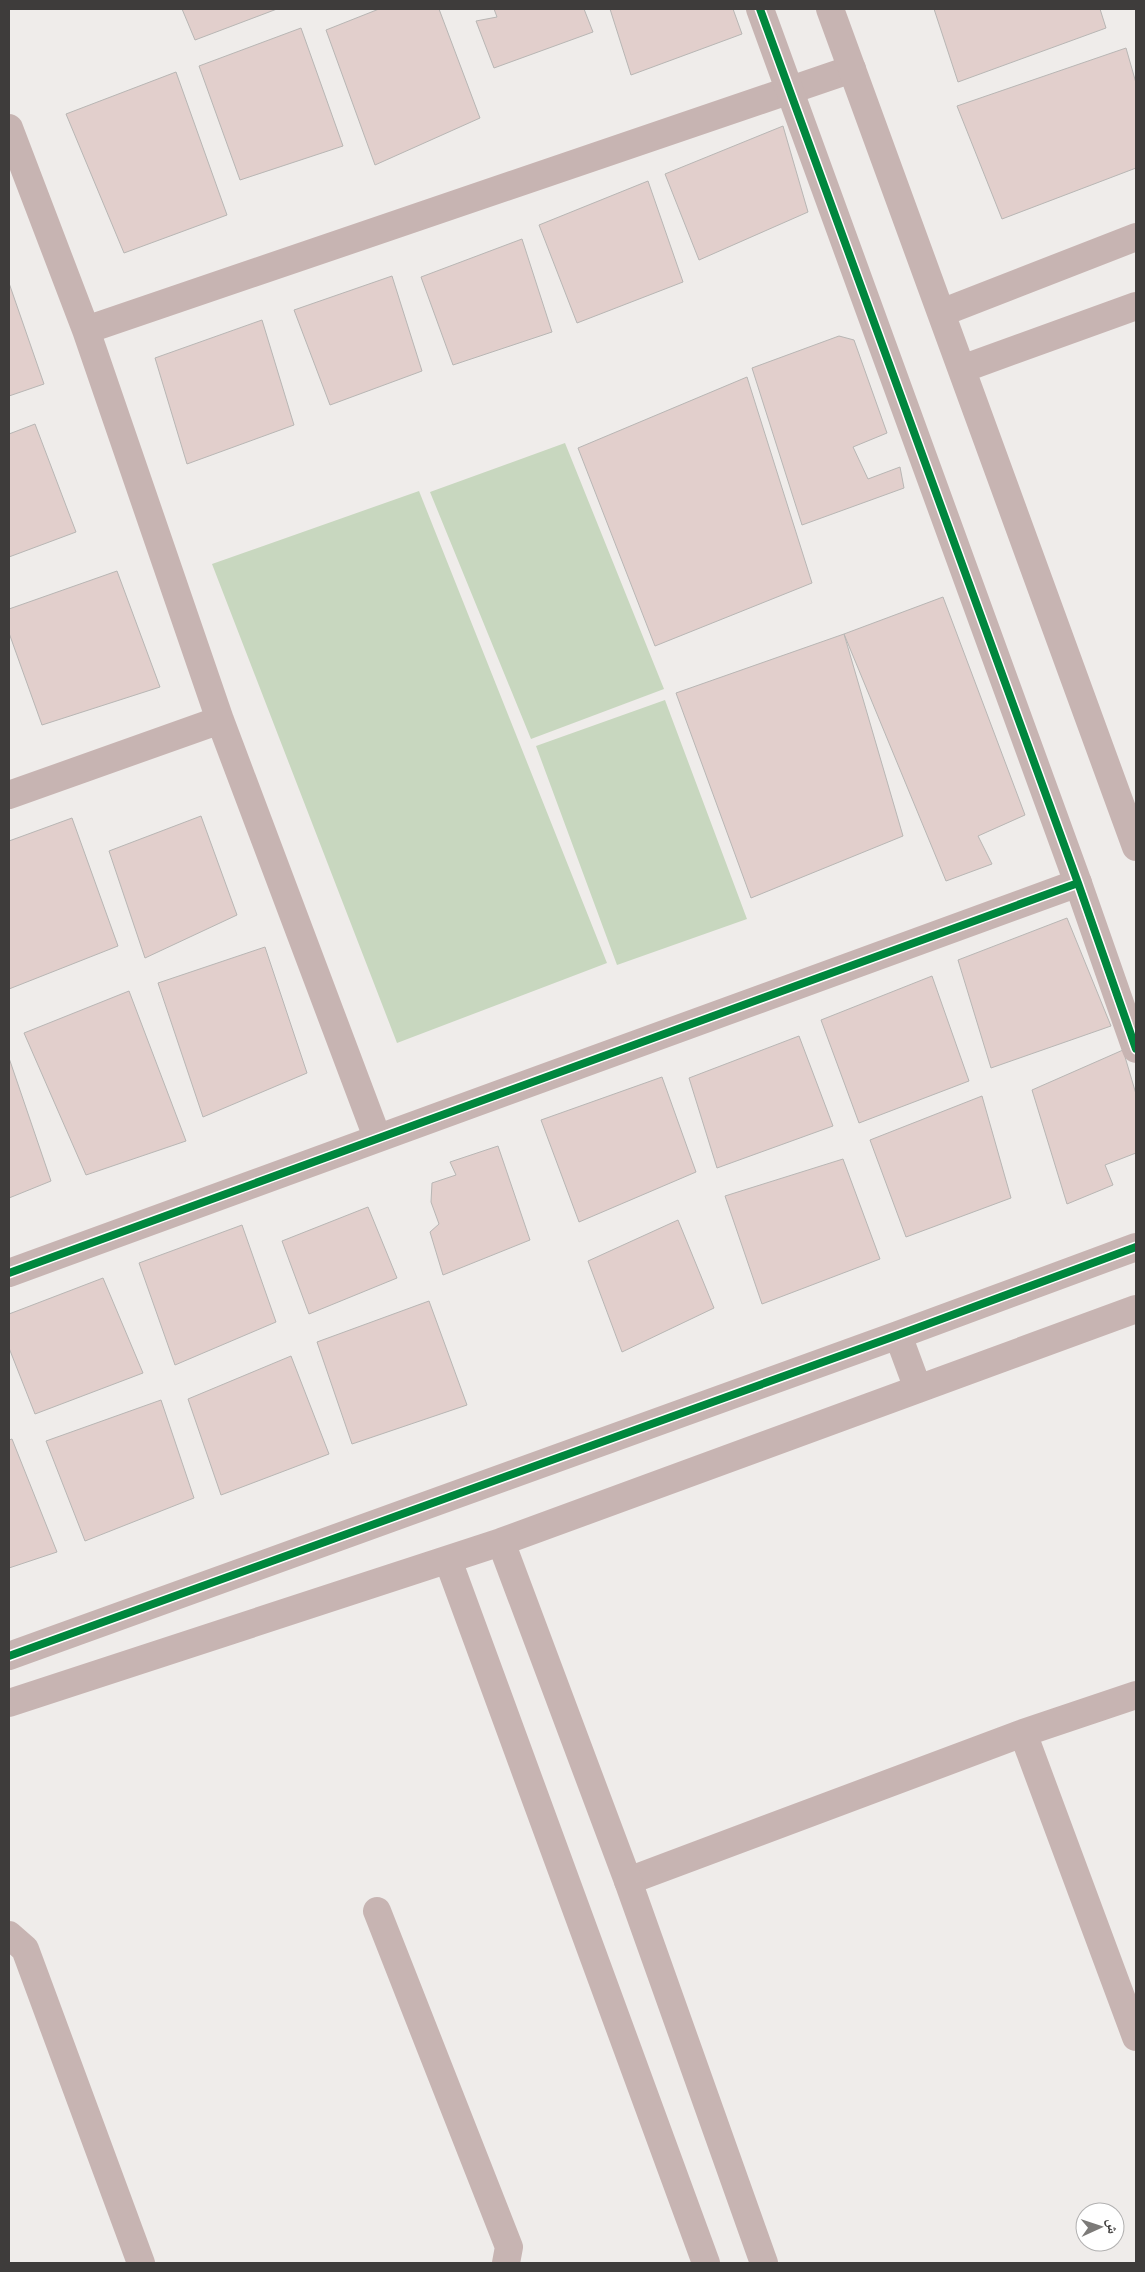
<svg xmlns="http://www.w3.org/2000/svg" width="1145" height="2272" font-family="'Roboto Serif','Noto Naskh Arabic',serif">
<style>
.green{fill:#c8d7bf}
.building{fill:#e2cfcc;stroke:#b8b6b4}
.lines{fill:none;stroke-linecap:round;stroke-linejoin:round}
.minor{stroke:#c7b4b2;stroke-width:28}
.tertiary{stroke:#c7b4b2;stroke-width:28}
.cycleway-casing{stroke:#fff;stroke-width:11}
.cycleway{stroke:#00873e;stroke-width:8}
</style>
<rect width="100%" height="100%" fill="#efecea"/>
<!-- green -->
<path class="green" d="M565,443L664,689L531,739L430,492Z
M419,491L607,963L397,1043L212,564Z
M665,700L747,919L617,965L536,746Z"/>
<!-- building -->
<path class="building" d="M182,9H277L195,40Z
M379,9H439L480,118L375,165L326,30Z
M494,9H584L593,32L494,68L476,21L497,17Z
M610,9H733L742,34L631,75Z
M934,9H1100L1106,28L958,82Z
M301,28L343,146L240,180L199,66Z
M1126,48L1136,83V168L1002,219L957,106Z
M176,72L227,215L124,253L66,114Z
M783,126L808,212L699,260L665,174Z
M648,181L683,282L577,323L539,225Z
M522,239L552,332L453,365L421,277Z
M392,276L422,371L330,405L294,310Z
M9,283L44,384L9,396Z
M262,320L294,425L187,464L155,358Z
M839,336L854,340L887,433L853,447L868,479L900,467L904,488L802,525L752,368Z
M747,377L812,583L655,646L578,448Z
M35,424L76,532L9,557V434Z
M117,571L160,687L42,725L9,633V609Z
M943,597L1025,815L978,836L992,864L946,881L844,634Z
M844,634L903,836L751,898L676,693Z
M201,816L237,915L145,958L109,851Z
M72,818L118,946L9,989V841Z
M1067,918L1111,1026L991,1068L958,960Z
M265,947L307,1073L203,1117L158,983Z
M932,976L969,1081L859,1123L821,1020Z
M129,991L186,1141L86,1175L24,1033Z
M799,1036L833,1126L717,1168L689,1078Z
M1123,1050L1136,1094V1153L1105,1165L1113,1185L1067,1204L1032,1090Z
M9,1058L51,1181L9,1198Z
M662,1077L696,1172L579,1222L541,1120Z
M982,1096L1011,1198L906,1237L870,1140Z
M498,1146L530,1240L443,1275L430,1232L439,1224L431,1202L432,1183L456,1175L450,1162Z
M843,1159L880,1259L762,1304L725,1196Z
M368,1207L397,1278L309,1314L282,1241Z
M678,1220L714,1308L622,1352L588,1261Z
M242,1225L276,1322L175,1365L139,1263Z
M103,1278L143,1373L35,1414L9,1348V1314Z
M429,1301L467,1405L352,1444L317,1342Z
M291,1356L329,1454L221,1495L188,1399Z
M161,1400L194,1498L85,1541L46,1441Z
M12,1439L57,1552L9,1568V1440Z"/>
<g class="lines">
<!-- minor -->
<path class="minor" d="M9,128L86,330L220,720L377,1137
M86,330L852,69
M9,795L220,720
M9,1273L1078,883
M1023,1733L1136,2037
M628,1881L1023,1733L1136,1695
M377,1911L509,2247L506,2263
M9,1935L25,1949L141,2263"/>
<!-- tertiary -->
<path class="tertiary" d="M760,9L1078,883L1136,1049
M830,9L1136,847
M941,313L1136,237
M962,369L1136,306
M898,1335L918,1389
M501,1542L628,1881L764,2263
M448,1560L706,2263
M9,1656L898,1335L1136,1247
M9,1703L501,1542L1136,1309"/>
<defs>
<path id="cycleway" d="M760,9L1078,883L1136,1049
M9,1273L1078,883
M9,1656L898,1335L1136,1247"/>
</defs>
<!-- cycleway casing -->
<use href="#cycleway" class="cycleway-casing"/>
<!-- cycleway -->
<use href="#cycleway" class="cycleway"/>
</g>
<!-- border -->
<rect width="1145" height="2272" fill="none" stroke="#3e3c3b" stroke-width="20"/>
<!-- north arrow -->
<g transform="translate(1100 2227) rotate(87)"><circle r="24" fill="#ffffff" stroke="#b2b1b1"/>
<path d="M0-4L9 19L0 12L-9 19Z" fill="#7c7a78"/>
<text y="-8" font-size="14" font-weight="bold" text-anchor="middle" fill="#3e3c3b">ش</text>
</g>
</svg>
